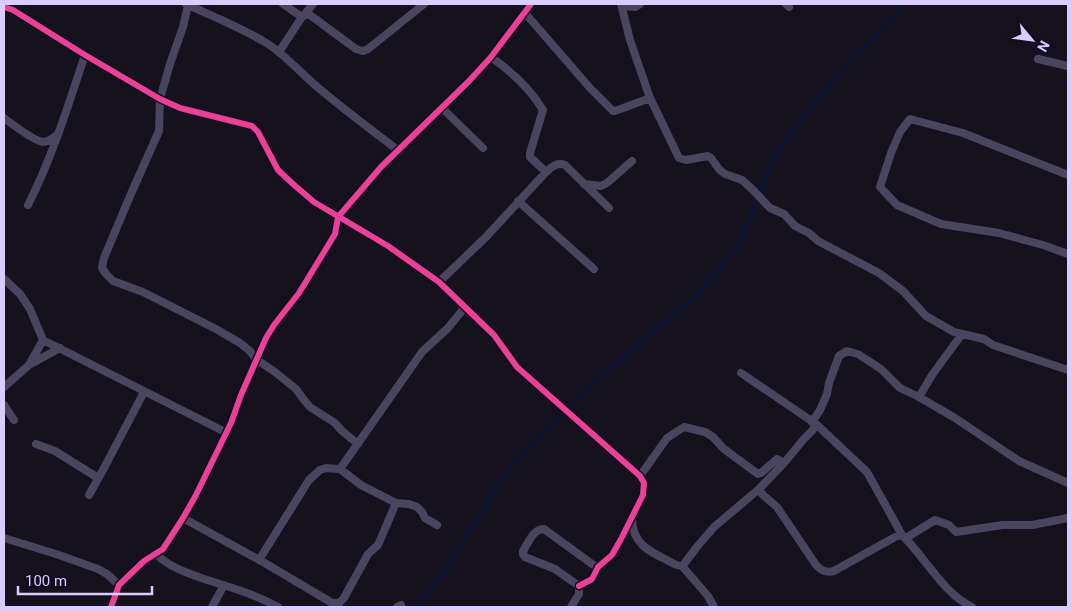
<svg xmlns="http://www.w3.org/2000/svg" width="1072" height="611" font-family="Roboto,sans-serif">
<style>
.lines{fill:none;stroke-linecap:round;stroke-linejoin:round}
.stream{stroke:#07143e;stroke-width:2.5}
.minor{stroke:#4a455f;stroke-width:8}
.cycleway-casing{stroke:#130c22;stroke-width:9}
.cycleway{stroke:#ea4096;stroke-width:6}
</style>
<rect width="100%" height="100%" fill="#15111d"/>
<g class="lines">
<!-- stream -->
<path class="stream" d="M417,607L441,576L510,467L602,375L694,297L738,248L773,157L826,88L906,4"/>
<!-- minor -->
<path class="minor" d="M186,4C214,17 243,28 268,44C286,56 299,71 315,85C342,108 370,129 399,151
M283,4L302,17
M621,4L630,40L650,98L679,158L686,160L708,156L711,158L719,169L725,174L742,180L753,190L770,208L784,214L795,226L809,233L818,241L879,273L903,291L926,316L954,332L984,339L993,345L1068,370
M786,4L789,7
M188,5L183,27L170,64L160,99L159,131L130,196L104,258L102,268L106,274L113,281L143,292L216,329L240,343L250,351L256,359L275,372L296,389L304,400L310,407L335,423L342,431L358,444
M622,6L635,7L640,4
M4,7L13,10L85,55L160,99L180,108L252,126L258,132L278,170L293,184L314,202L388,246L439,282L494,335L517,367L640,476L644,483L643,495L621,539L612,555L598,567L592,579L579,586
M525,13L590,88L613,111H615L650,98
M304,15L313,4
M279,52L302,17L307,14L310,15L356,49L363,51L368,49L424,4
M491,57C512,72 530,88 543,110L530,153V157L546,172
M1038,59L1068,66
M442,108L483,148
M4,118C12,124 34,141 43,142C49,142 53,138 57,135
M1068,175L963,133L910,119L900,132L891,153L880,187L897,205L941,224L999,233L1043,245L1068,254
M584,184L601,186L607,183L632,161
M518,201L594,269
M28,205C52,158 68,106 85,55
M4,279L20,294L30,309L43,340L227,433
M439,282L486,237L546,172C552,167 557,162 565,165L609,208
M29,365L60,348
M741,373L816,424
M4,387L29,365L43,340
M919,397L932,375L962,334
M4,405L14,420
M812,422L820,410L827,394L829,383L839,356L847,351L858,354L881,369L900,388L919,397L955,418L1019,461L1068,483
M36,444L55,451L98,478
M340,469L422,352L448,328L465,307
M640,476L667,438L684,427L705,432L713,437L724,449L758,474L761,473L777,459L784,463
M759,489L763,495L777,507L816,565C822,571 826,573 834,571L895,537L902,535C925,557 944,594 972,607
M89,495L103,470L144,392
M183,518L263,562L339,607
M632,520C633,543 648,551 667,560C672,563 676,566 682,566L708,596L714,607
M4,538L56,554L98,569L107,574L119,585
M906,538L935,520L949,525L956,532L1003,525H1032L1068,518
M156,554C169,567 187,573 204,579C229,587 255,594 278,607
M259,560L309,480L320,470L326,468L340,469L361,485L396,503L409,504L417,507L422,512L425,518L437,525
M682,566L684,564L696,548L714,527L759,489L784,463L803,440L812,431L816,424L867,472L902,535
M579,586L555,569L525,557L523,554V551C529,542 533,529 544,529L592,564L598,567
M333,603H339L344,598L368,554L378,545L396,503
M111,607L119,585L144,561L163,549L183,518L196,495L231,423L241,395L266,338L274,325L299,293L321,257L335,234L338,217L381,167L469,81L491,57L531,4
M212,607L224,585
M397,607L401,605
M571,607L579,594V586"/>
<defs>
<path id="cycleway" d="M4,7L13,10L85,55L160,99L180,108L252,126L258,132L278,170L293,184L314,202L388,246L439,282L494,335L517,367L640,476L644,483L643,495L621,539L612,555L598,567L592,579L579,586
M111,607L119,585L144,561L163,549L183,518L196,495L231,423L241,395L266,338L274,325L299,293L321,257L335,234L338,217L381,167L469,81L491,57L531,4"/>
</defs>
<!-- cycleway casing -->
<use href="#cycleway" class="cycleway-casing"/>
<!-- cycleway -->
<use href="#cycleway" class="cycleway"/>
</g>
<!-- border -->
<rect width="1072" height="611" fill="none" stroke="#d9cdff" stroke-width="10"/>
<!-- north arrow -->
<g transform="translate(1032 40) rotate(119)" stroke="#130c22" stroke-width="4" paint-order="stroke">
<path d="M0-4L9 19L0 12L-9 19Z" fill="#d9cdff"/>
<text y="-8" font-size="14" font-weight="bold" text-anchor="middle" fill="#d9cdff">N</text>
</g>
<!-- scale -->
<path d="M18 586v8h134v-8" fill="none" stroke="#d9cdff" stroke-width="2.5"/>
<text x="25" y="586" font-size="15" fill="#d9cdff" stroke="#130c22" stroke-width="4" paint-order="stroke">100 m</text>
</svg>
